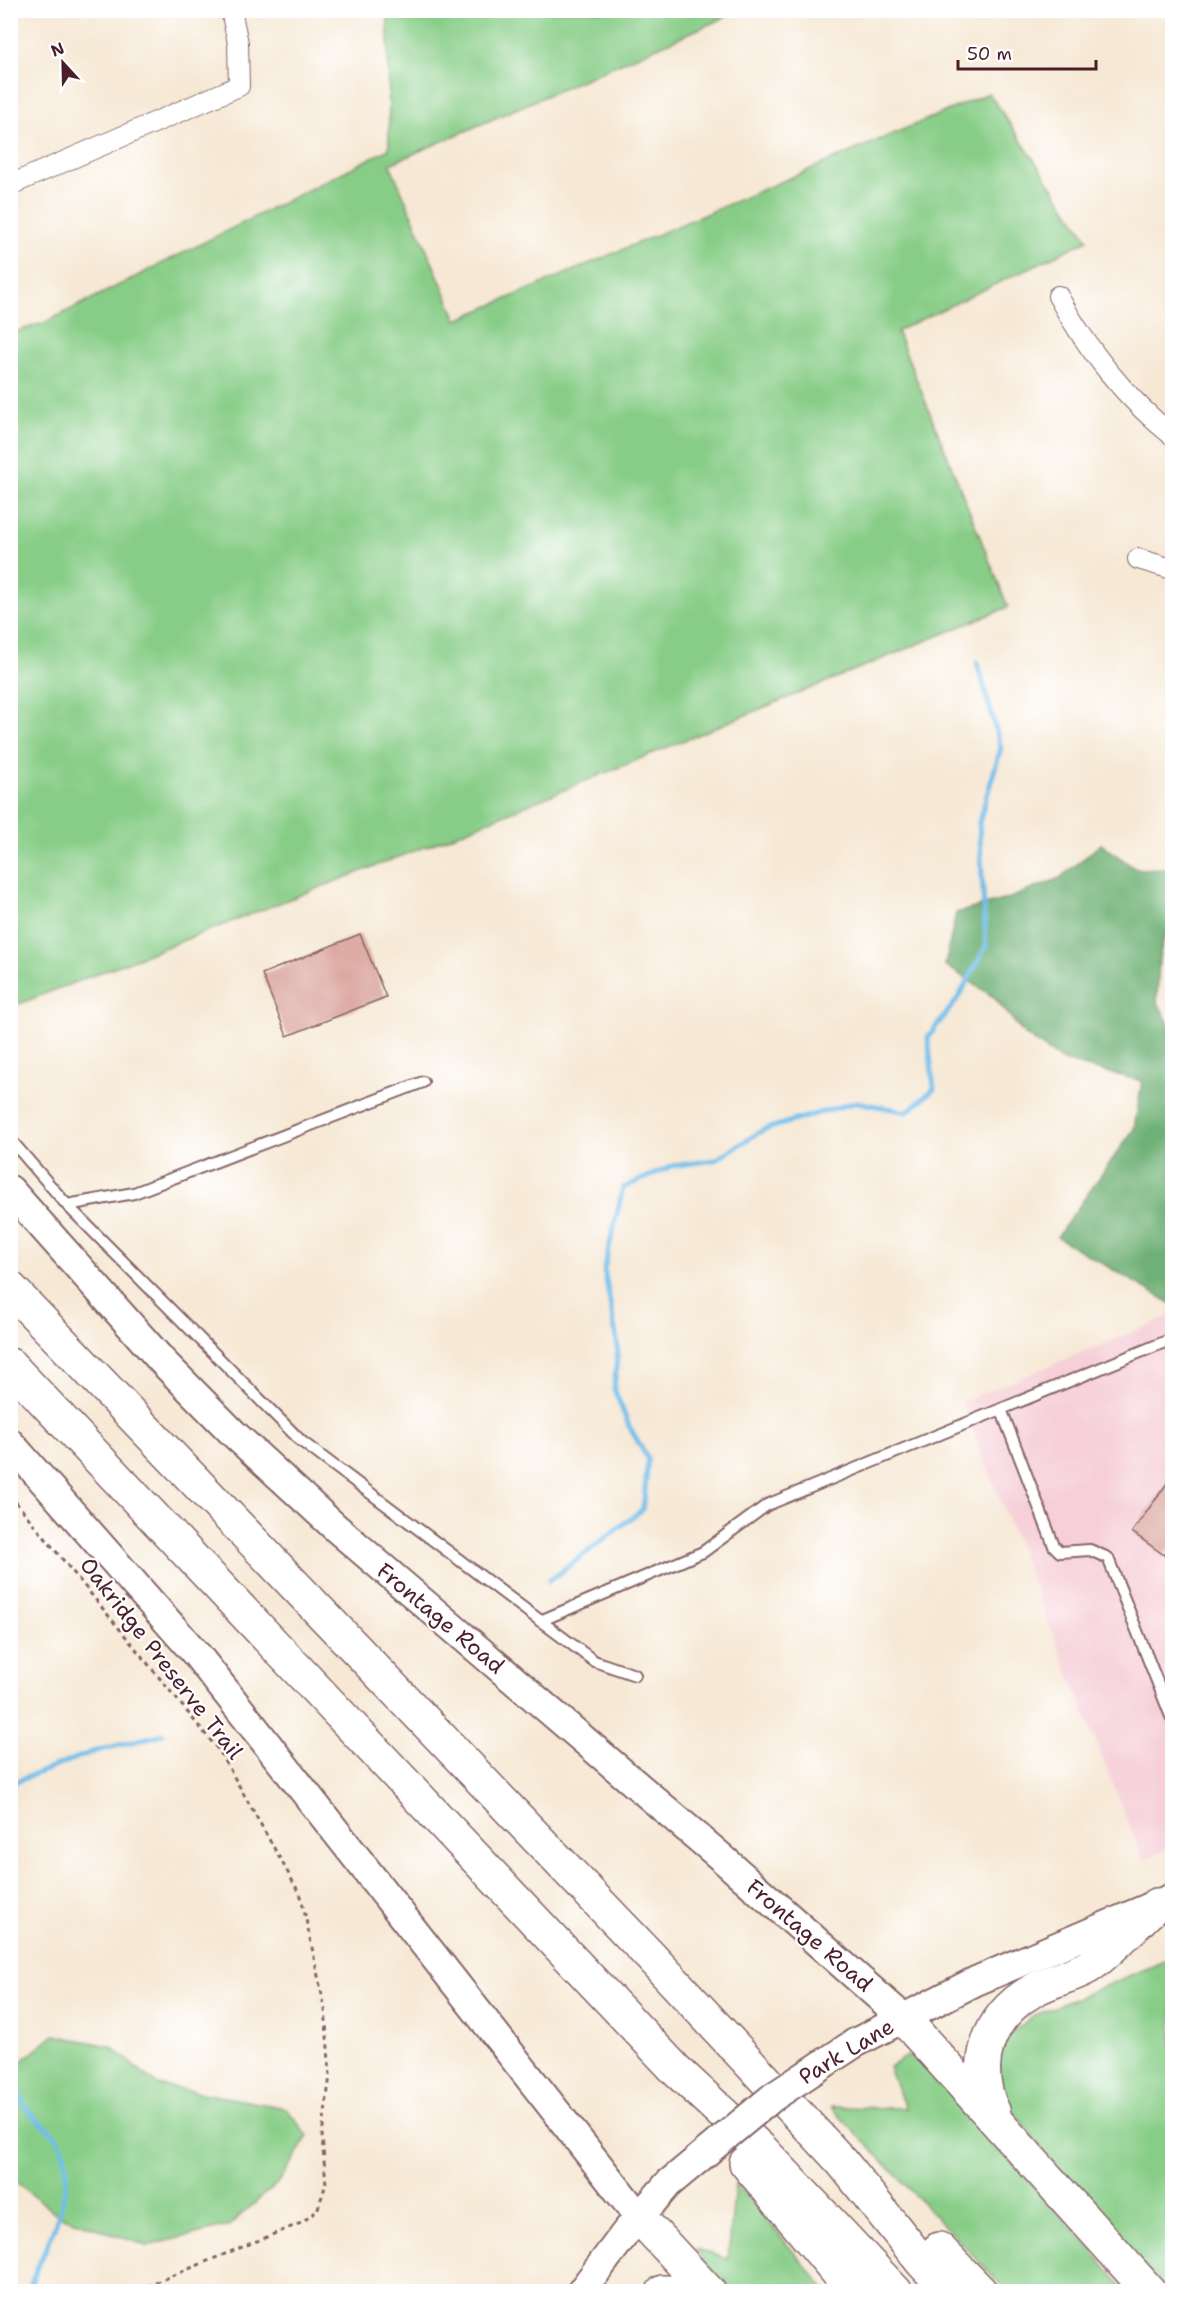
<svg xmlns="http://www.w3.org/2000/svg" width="1183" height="2302" font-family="'Shantell Sans',sans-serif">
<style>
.built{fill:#f6cfd8}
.green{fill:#88cd87;stroke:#697659;stroke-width:1.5}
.forest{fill:#6eb074;stroke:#5c6850;stroke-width:1.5}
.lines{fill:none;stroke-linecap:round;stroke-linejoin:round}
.stream{stroke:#71bdea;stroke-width:5}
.building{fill:#d9a19a}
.service-casing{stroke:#866566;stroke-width:14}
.minor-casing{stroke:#866566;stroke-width:22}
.secondary-casing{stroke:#866566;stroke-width:32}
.motorway-casing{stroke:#866566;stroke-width:36}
.path{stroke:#866566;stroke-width:3;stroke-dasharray:4.5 4.5;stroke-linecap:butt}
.service{stroke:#fff;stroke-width:10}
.minor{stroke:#fff;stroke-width:20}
.secondary{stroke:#fff;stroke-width:28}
.motorway{stroke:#fff;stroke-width:33}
.secondary-bridge-casing{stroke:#866566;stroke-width:32;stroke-linecap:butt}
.secondary-bridge{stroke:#fff;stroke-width:28}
.labels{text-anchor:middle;stroke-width:4.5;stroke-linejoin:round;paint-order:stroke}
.street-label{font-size:22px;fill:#4a1f2b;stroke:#fff}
</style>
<rect width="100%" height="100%" fill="#fff"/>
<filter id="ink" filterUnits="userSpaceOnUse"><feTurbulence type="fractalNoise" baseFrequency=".0167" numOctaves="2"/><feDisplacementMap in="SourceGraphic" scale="12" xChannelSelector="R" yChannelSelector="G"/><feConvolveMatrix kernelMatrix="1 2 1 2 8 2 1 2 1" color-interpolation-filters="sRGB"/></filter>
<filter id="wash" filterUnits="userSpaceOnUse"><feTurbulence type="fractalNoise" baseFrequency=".008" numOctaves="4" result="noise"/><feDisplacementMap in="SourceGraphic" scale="24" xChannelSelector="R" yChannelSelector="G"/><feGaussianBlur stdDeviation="1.35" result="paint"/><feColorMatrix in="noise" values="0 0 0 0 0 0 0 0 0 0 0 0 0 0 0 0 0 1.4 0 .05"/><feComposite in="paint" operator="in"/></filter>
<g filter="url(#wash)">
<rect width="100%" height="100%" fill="#f6e8d4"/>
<!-- built -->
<path class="built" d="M1172,1316V1848L1143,1860L961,1402Z"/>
<!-- green -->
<path class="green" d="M722,11L726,17L390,164L457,320L989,93L1088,240L897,331L1008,607L445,839L11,1007V333L44,323L389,149L388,11Z
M1172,1958V2291H1163L1043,2151L1006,2101L1001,2087L999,2062L1007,2037L1033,2016Z
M54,2035L110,2046L158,2085L286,2108L308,2136L279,2182L228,2226L147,2246L58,2215L10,2177V2120L15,2067Z
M907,2056L916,2058L1078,2234L1126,2291H1007L831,2107L905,2108L889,2067Z
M735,2183L827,2291H733L703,2262L697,2249L728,2259Z"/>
<!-- forest -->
<path class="forest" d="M1101,844L1136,869L1172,868V933L1164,938L1159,958L1157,1001L1172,1029V1304L1057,1237L1134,1129L1142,1081L1063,1061L1024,1034L994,997L945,965L956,913L1010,898L1060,878Z"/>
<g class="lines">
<!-- stream -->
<path class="stream" d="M549,1581L643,1509L648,1459L629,1426L614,1389L618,1347L604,1269L623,1188L672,1166L715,1160L763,1130L832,1109L857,1102L907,1112L934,1089L928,1037L959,997L986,946L979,822L1001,748L977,662
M10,1784L92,1752L163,1734
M10,2075C18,2091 23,2107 36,2119C41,2124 49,2128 54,2134C88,2174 43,2251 27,2292"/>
</g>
<g id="blocks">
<!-- building -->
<path class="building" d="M360,934L386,997L287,1036L262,974Z
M1173,1475V1544L1164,1555L1132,1532Z"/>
</g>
</g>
<g filter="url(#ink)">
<use href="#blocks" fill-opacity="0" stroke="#866566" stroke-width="1.5"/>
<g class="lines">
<defs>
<path id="service" d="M10,1139L67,1205L301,1441L594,1661L635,1675
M67,1205L134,1193L423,1082
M1001,1409L1054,1546L1060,1552L1090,1550L1108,1558L1172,1719
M540,1621L703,1552L767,1505L1172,1339"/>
<path id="minor" d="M10,185L239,86L238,43L231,10
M1058,296C1086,348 1126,399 1172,435
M1138,559L1172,569"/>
<path id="secondary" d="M10,1190L162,1361L234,1434L336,1528L722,1858L902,2017
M10,1443L197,1655L639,2217
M855,2043L976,1981L1172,1898
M581,2292L626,2232L668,2184"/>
<path id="motorway" d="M10,1288L650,1956L842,2162L922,2262L950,2292
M10,1365L676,2070L762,2150L896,2292
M902,2017L1150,2292
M994,2113C971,2066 987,2017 1032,1991C1050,1980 1071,1977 1088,1967C1107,1955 1137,1922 1156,1905
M746,2163L854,2292
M639,2217L709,2292
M939,2249L981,2292
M663,2292H671"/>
</defs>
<!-- service casing -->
<use href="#service" class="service-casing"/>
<!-- minor casing -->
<use href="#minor" class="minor-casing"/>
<!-- secondary casing -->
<use href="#secondary" class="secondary-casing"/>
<!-- motorway casing -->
<use href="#motorway" class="motorway-casing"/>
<!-- path -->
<path class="path" d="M10,1495L220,1752L301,1896L325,2009L330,2075L322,2136L326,2184L317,2211L301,2223L132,2292"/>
<!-- service -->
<use href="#service" class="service"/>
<!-- minor -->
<use href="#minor" class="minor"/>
<!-- secondary -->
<use href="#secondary" class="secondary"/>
<!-- motorway -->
<use href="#motorway" class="motorway"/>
<defs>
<path id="secondary-bridge" d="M668,2184L773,2097L855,2043"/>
</defs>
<!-- secondary-bridge casing -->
<use href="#secondary-bridge" class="secondary-bridge-casing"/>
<!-- secondary-bridge -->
<use href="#secondary-bridge" class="secondary-bridge"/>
</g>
</g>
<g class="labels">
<!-- street labels -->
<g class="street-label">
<text transform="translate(441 1618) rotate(40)" y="8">Frontage Road</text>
<text transform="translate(162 1658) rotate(52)" y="8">Oakridge Preserve Trail</text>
<text transform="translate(810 1935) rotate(41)" y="8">Frontage Road</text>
<text transform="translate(846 2051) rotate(-31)" y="8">Park Lane</text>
</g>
</g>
<!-- margin -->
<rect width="1183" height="2302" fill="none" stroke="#fff" stroke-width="36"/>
<!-- north arrow -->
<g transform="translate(63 63) rotate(338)" stroke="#ffffff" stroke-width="4.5" paint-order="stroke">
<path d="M0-4.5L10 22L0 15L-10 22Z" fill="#4a1f2b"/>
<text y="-9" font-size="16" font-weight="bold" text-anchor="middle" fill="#4a1f2b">N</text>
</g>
<!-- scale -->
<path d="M958 60v9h138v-9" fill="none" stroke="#4a1f2b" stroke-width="3"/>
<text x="967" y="60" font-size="18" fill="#4a1f2b" stroke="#ffffff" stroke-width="4.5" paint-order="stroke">50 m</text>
</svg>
